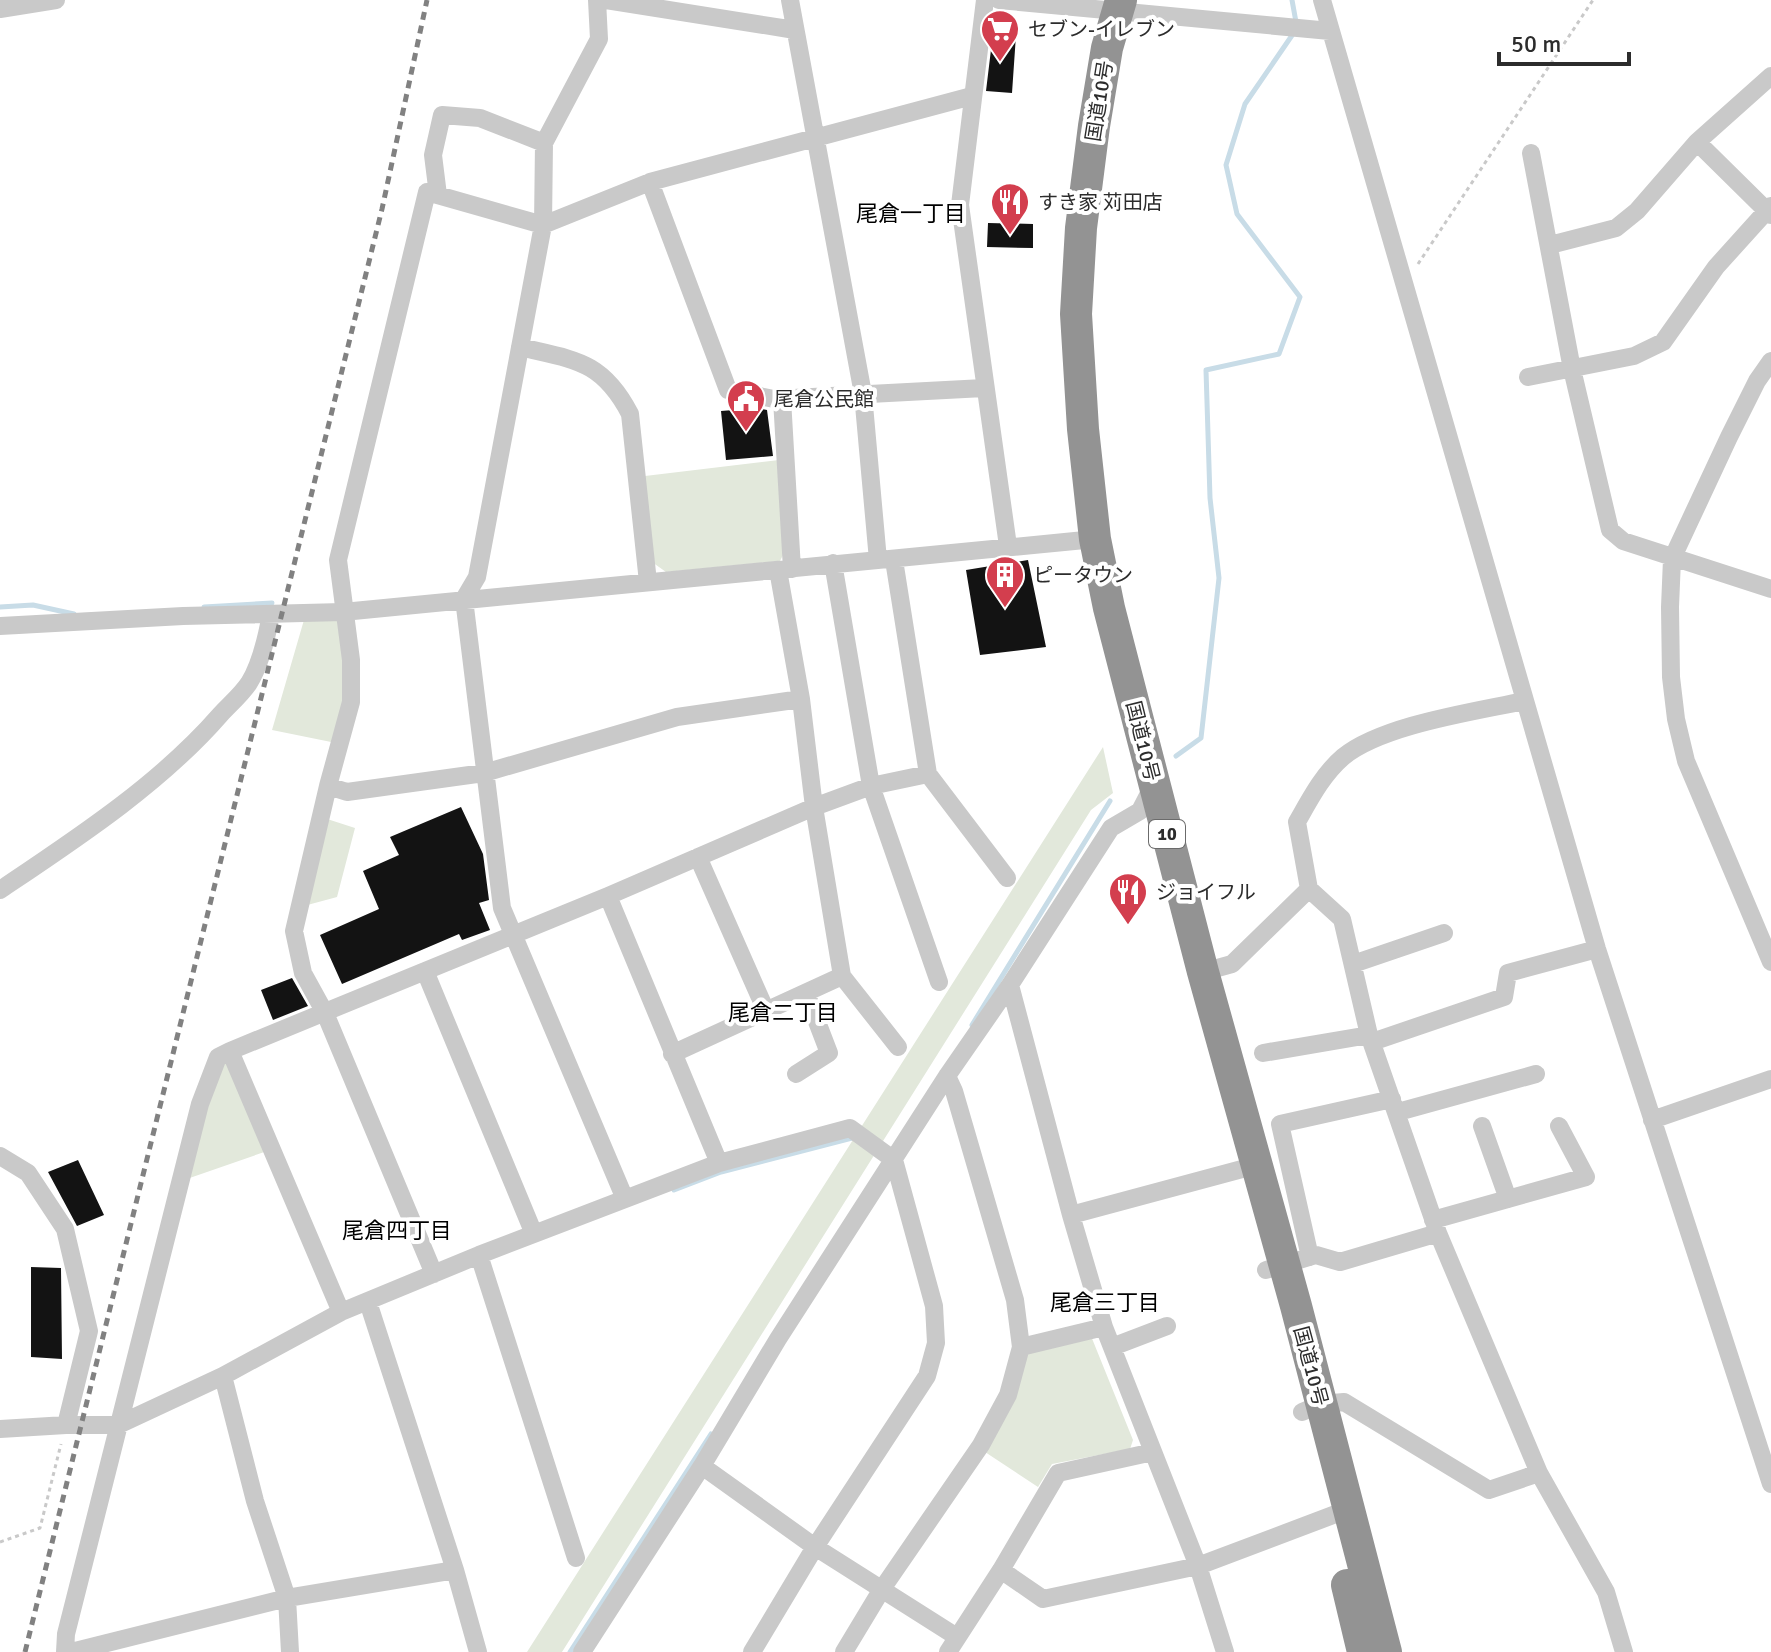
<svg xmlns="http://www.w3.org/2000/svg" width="1771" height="1652" font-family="Signika,'Noto Sans JP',sans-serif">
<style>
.green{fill:#e2e8db}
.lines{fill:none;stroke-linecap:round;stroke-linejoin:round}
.stream{stroke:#c8dce7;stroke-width:5}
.building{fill:#131313}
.path{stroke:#c9c9c9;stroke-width:3;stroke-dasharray:4 4;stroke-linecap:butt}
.street{stroke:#c9c9c9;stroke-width:18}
.highway{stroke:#939393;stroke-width:32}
.rail{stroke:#818181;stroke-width:5;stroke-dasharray:8 6;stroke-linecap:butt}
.labels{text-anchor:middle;stroke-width:8;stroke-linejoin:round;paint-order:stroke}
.shield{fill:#fff;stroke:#6b6b6b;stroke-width:2}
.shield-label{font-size:18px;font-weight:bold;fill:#2c2c2c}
.poi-label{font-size:20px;fill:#2c2c2c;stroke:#fff;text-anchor:start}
.street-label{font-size:20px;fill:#2c2c2c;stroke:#fff}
.neighbourhood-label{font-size:22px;fill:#000;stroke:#fff}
</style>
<rect width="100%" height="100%" fill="#fff"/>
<!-- green -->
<path class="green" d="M779,460L784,553L780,561L666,572L652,562L645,476Z
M343,612L351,660L341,744L272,730L306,613Z
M1103,747L1113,793L1091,810L562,1652H527Z
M321,817L355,828L337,897L300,907Z
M230,1051L273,1149L181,1181L200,1104Z
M1091,1336L1133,1440L1130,1449L1052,1464L1038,1487L985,1452L1028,1349Z"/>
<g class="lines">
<!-- stream -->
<path class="stream" d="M1292,0L1296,22
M0,607L33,605L74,614
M204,607L272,603
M1176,756L1201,738L1219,578L1210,498L1206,370L1279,354L1300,297L1237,214L1226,165L1245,104L1295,31
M972,1025L1110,801
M674,1190L721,1172L852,1138
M570,1652L711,1434"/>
</g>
<!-- building -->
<path class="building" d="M993,33L1016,35L1012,93L986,91Z
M988,223L1033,224V248L987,247Z
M758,408L767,410L773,456L726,460L721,411Z
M1028,560L1046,647L980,655L966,570Z
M461,807L483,854L489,900L479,903L490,930L462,940L459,934L342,984L320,935L379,909L363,871L399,855L390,837Z
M292,978L308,1006L273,1020L261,990Z
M78,1160L104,1215L77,1226L48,1172Z
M31,1267L61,1268L62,1359L31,1357Z"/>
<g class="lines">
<!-- path -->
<path class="path" d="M1418,264L1593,0
M0,1542L40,1528L61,1444"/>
<!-- street -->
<path class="street" d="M597,0L599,39L544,143L543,225L477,577L464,599L502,908L625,1199
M606,0L795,30
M790,0L863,394L878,560
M985,0L960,205L1008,546
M999,0L1330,31
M1322,0L1597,949L1771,1484
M0,9L56,0
M1697,142L1771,215
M1531,153L1572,369L1610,530L1623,541L1771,589
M650,182L728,390L774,399L984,388
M438,195L433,155L442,115L480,118L544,143
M1550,245L1616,228L1637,211L1697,142L1771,76
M520,347C574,360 602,360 630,414L648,582
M1771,361L1757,381L1729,437L1672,559L1670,607L1671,677L1676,719L1686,761L1771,962
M1528,377L1634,356L1663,342L1716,267L1771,206
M782,399L792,569
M894,560L928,774L1007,878
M833,563L871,786L939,982
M778,570L801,699L814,807L842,976L898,1047
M0,626L183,616L343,612L1095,539
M1524,701C1473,712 1382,725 1343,757C1323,774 1310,799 1297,822L1309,889L1342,919L1369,1035L1438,1233L1539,1473L1606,1592L1624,1652
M328,786L347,792L484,773L677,717L801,699
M698,857L766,1011
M0,890C76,839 160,784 220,715C229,705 241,695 249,683C261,664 267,636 271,614
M608,896L719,1163
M1353,964L1444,933
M425,971L534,1234
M1203,972L1232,964L1309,889
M1010,985L1071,1215L1104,1327L1198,1566L1225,1652
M1372,1042L1504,997L1508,973L1597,949
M1263,1053L1369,1035
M672,1054L842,976
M796,1074L829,1053L806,993
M1398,1112L1536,1074
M1652,1120L1771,1079
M1482,1126L1508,1199
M0,1156L28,1173L65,1229L89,1331L66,1425
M1071,1215L1257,1165
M1433,1220L1586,1177L1559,1126
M479,1255L576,1558
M1310,1257L1280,1124L1392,1099
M1266,1270L1316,1255L1340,1262L1438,1233
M434,1274L325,1013L303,973L294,931L328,786L351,702V660L338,560L427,192L543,225L650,182L972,96
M368,1302L455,1570L478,1652
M341,1312L230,1051L608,896L814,807L871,786L928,774
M1021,1347L1104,1327
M1112,1347L1167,1326
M223,1376L255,1501L287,1598L290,1652
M1302,1412L1321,1404L1344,1402L1489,1490L1539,1473
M0,1429L66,1425H118L223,1376L341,1312L479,1255L719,1163L850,1128L894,1160L934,1306L936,1343L927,1376L815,1547L752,1652
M702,1466L815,1547L957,1637
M1001,1570L1043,1599L1198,1566L1349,1509
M65,1652L66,1634L200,1104L218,1057L230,1051
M71,1652L287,1598L455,1570
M582,1652L702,1466L778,1339L947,1076L1010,985L1111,828L1140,811L1154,784
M844,1652L882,1589L981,1445L1008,1395L1021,1347L1015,1300L954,1091L947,1076
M948,1652L1001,1570L1058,1473L1153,1452"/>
<!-- highway -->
<path class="highway" d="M1121,0L1107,48L1094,126L1081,228L1076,314L1083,429L1095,539L1109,608L1203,972L1296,1306L1386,1652
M1347,1585L1363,1652"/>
<!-- rail -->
<path class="rail" d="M25,1652L382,209L427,0"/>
</g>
<!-- icons -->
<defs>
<symbol id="supermarket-pin" viewBox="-11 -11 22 30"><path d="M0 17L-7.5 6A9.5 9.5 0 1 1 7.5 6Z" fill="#d33e4e" stroke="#fff"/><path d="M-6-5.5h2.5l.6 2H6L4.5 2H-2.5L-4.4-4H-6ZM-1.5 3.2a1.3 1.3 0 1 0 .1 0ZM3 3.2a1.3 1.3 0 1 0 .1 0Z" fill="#fff"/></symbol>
<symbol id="restaurant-pin" viewBox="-11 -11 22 30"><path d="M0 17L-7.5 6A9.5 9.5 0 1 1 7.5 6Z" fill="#d33e4e" stroke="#fff"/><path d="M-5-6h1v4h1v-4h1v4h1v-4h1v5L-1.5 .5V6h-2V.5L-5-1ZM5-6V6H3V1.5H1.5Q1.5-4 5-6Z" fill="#fff"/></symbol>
<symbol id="civic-pin" viewBox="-11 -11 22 30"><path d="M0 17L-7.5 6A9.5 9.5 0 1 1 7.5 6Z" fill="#d33e4e" stroke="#fff"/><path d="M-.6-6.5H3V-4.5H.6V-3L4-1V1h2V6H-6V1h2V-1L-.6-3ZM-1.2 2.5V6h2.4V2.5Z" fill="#fff"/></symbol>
<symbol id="building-pin" viewBox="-11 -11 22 30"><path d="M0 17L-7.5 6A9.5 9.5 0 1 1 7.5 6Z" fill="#d33e4e" stroke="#fff"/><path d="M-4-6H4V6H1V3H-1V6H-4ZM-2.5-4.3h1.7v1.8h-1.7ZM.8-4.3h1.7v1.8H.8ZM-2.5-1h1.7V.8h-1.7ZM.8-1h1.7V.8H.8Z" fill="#fff"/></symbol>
</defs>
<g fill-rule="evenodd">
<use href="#supermarket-pin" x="978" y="7" width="44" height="60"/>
<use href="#restaurant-pin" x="988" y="180" width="44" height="60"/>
<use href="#civic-pin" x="724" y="377" width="44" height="60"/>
<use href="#building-pin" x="983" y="553" width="44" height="60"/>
<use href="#restaurant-pin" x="1106" y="870" width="44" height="60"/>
</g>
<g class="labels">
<!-- shield labels -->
<rect class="shield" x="1149" y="820" width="36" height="28" rx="6"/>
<g class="shield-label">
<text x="1167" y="840">10</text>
</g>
<!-- poi labels -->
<g class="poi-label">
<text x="1028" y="36">セブン-イレブン</text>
<text x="1038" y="209">すき家 苅田店</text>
<text x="774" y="406">尾倉公民館</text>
<text x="1033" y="582">ピータウン</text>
<text x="1156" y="899">ジョイフル</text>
</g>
<!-- street labels -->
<g class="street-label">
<text transform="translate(1099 101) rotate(-81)" y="7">国道10号</text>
<text transform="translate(1143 741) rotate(76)" y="7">国道10号</text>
<text transform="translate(1311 1366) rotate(75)" y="7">国道10号</text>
</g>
<!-- neighbourhood labels -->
<g class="neighbourhood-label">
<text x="911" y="221">尾倉一丁目</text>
<text x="783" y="1020">尾倉二丁目</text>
<text x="397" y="1238">尾倉四丁目</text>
<text x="1105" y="1310">尾倉三丁目</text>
</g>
</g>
<!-- scale -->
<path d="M1499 52v12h130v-12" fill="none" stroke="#2c2c2c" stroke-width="4"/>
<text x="1511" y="52" font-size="24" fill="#2c2c2c" stroke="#ffffff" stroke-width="6" paint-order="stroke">50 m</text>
</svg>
